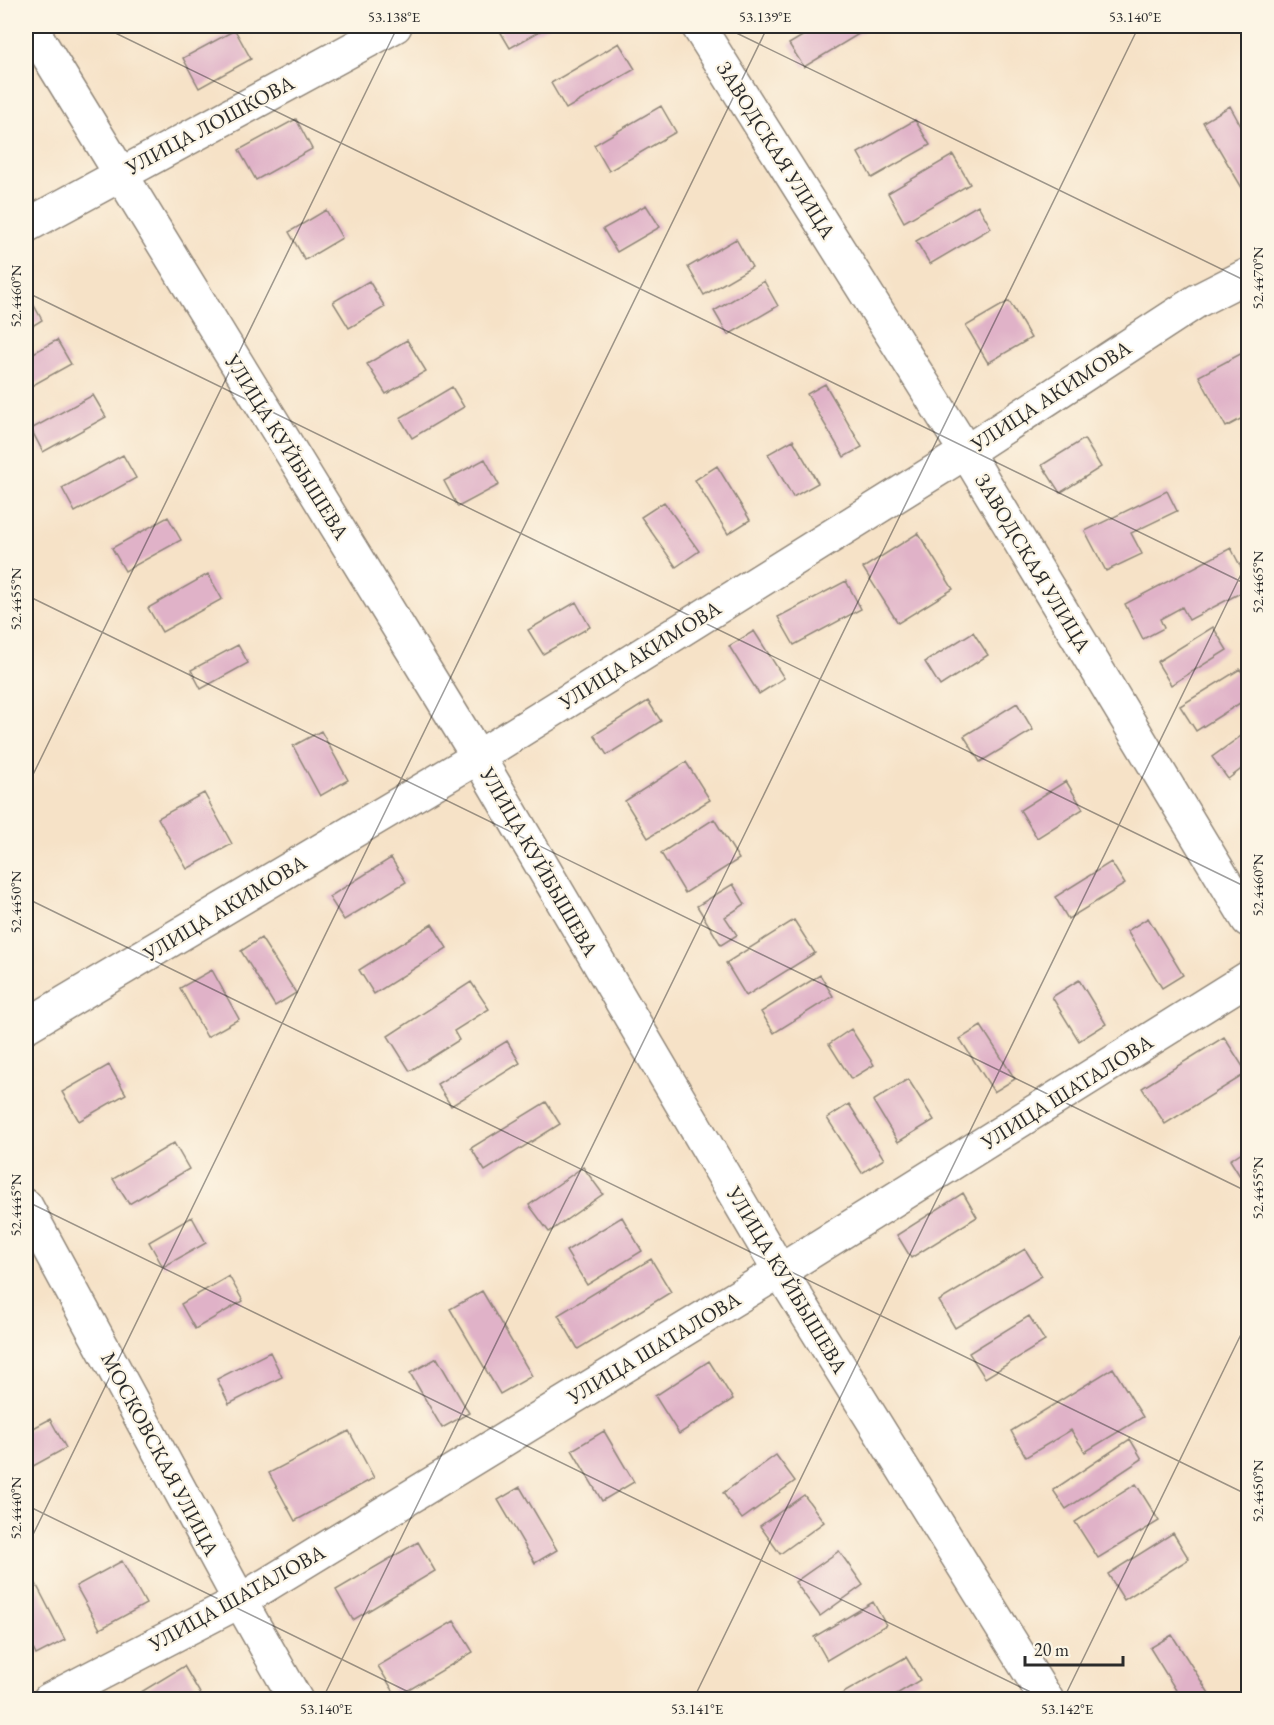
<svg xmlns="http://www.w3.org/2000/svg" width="1274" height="1725" font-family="'EB Garamond',serif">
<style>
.building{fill:#e0b2c8}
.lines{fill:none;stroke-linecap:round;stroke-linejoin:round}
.minor-casing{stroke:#908679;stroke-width:36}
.minor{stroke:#fff;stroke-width:33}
.ticks{fill:none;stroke:#2b2b2b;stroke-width:1.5;stroke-opacity:0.45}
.labels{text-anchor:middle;stroke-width:4.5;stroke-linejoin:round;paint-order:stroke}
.street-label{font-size:21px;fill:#2b2b2b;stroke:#fcf5e5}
.neatline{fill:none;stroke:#2b2b2b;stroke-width:2}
.ticks-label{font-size:15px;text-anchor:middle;fill:#2b2b2b}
</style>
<rect width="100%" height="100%" fill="#fcf5e5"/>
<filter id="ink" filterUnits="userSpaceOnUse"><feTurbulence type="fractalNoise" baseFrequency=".0167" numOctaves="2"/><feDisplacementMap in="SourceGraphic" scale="12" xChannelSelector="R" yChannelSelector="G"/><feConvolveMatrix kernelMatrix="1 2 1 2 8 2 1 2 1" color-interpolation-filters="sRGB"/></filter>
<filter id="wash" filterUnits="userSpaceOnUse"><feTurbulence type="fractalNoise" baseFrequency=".008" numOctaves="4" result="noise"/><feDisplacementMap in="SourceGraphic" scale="24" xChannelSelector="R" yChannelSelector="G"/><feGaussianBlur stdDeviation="1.35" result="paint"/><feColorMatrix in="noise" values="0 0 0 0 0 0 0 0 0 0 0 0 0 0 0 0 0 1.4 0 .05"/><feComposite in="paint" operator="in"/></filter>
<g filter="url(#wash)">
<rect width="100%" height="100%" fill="#f6e2c7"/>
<g id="blocks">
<!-- building -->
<path class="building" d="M497,26H549L510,48Z
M819,26H872L804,67L789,44Z
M235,30L251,59L199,88L183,58Z
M619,43L635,69L566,109L551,83Z
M661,106L676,132L609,171L594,145Z
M1230,106L1242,128L1248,124V198L1203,122Z
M296,119L312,149L256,180L239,150Z
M915,120L930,145L872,178L858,153Z
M953,155L970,184L904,222L888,193Z
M646,205L660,227L617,252L603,229Z
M978,205L991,228L930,264L916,241Z
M326,210L342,238L305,260L289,232Z
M736,239L752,267L704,295L688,267Z
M369,281L385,307L349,328L333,302Z
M764,281L778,306L728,335L714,311Z
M26,291L42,320L26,330Z
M1009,301L1031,338L988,363L966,326Z
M57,340L71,364L26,389V357Z
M407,340L426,371L386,394L367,364Z
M1248,350V415L1226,427L1199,376Z
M825,384L862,447L844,457L807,394Z
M452,387L464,407L412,438L400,418Z
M93,395L106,417L43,452L31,429Z
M1084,439L1101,467L1060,493L1042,465Z
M793,440L818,483L793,497L768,454Z
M123,455L136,478L75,512L62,488Z
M485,459L499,485L458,507L444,481Z
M717,466L750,520L728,534L695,480Z
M1167,491L1177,511L1131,533L1142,554L1106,571L1085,531Z
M664,502L699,551L676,567L641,517Z
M168,517L181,540L125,571L112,548Z
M918,533L953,589L898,623L863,568Z
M1231,548L1248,581V589L1189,620L1182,607L1160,619L1164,628L1143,639L1125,604Z
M208,574L222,599L162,632L148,608Z
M846,581L861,609L794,645L778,617Z
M576,602L590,627L543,654L528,630Z
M1213,627L1227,650L1171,685L1157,662Z
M754,631L784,678L759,694L729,646Z
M973,632L988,655L940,686L925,662Z
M238,645L248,663L201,689L191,670Z
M1240,669L1248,682V698L1196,731L1180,706Z
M648,701L661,721L607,755L594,735Z
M1017,703L1033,730L980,762L964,736Z
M321,731L348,780L320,796L293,746Z
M1248,731V764L1228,779L1212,757Z
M686,762L710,800L648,838L625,801Z
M1066,781L1083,809L1037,838L1020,810Z
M204,793L232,844L187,869L158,818Z
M714,819L739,859L685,893L661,853Z
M391,858L406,882L344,920L329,897Z
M1111,862L1125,884L1068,919L1055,897Z
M733,884L745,904L725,917L737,935L721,945L697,906Z
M1148,918L1183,975L1162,988L1127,931Z
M794,920L815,953L746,996L726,963Z
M432,924L447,948L374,994L359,970Z
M261,938L296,993L275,1006L241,951Z
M212,970L239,1019L207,1037L180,988Z
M820,975L833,996L774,1033L761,1012Z
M1079,980L1106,1024L1079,1041L1052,997Z
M471,982L489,1009L454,1031L459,1040L410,1071L388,1036Z
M981,1026L1015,1079L994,1092L960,1039Z
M851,1029L874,1065L851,1079L829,1044Z
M1224,1037L1247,1073L1165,1124L1142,1088Z
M507,1041L520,1063L451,1106L437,1084Z
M109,1065L126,1094L79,1121L62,1092Z
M908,1079L934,1120L898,1142L873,1101Z
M546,1102L560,1124L485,1171L471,1148Z
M849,1104L884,1159L862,1173L827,1118Z
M174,1143L189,1169L129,1204L113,1179Z
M1248,1148V1189L1230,1160Z
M583,1167L603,1194L549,1232L529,1205Z
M963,1193L977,1217L911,1258L897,1235Z
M192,1217L206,1243L163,1267L149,1242Z
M622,1217L642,1251L587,1285L566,1251Z
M1025,1249L1042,1276L955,1328L939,1301Z
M651,1259L671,1292L578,1349L558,1315Z
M229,1276L243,1301L195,1329L181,1304Z
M482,1291L532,1376L500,1394L450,1309Z
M1029,1316L1045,1341L985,1378L969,1353Z
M270,1352L282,1377L229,1404L217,1379Z
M437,1358L469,1413L442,1428L410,1373Z
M709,1361L733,1399L679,1434L655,1396Z
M1113,1368L1143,1417L1085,1452L1071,1430L1026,1457L1011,1431Z
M50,1419L66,1448L26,1470V1432Z
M349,1431L374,1478L295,1521L269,1473Z
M604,1431L634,1482L602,1501L572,1450Z
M1130,1439L1142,1459L1066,1509L1053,1490Z
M776,1455L795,1481L742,1519L723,1493Z
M1136,1484L1159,1521L1098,1558L1075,1522Z
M520,1487L557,1550L535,1563L498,1500Z
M804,1495L824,1522L780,1554L760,1526Z
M1173,1533L1189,1559L1124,1600L1108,1574Z
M418,1542L435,1571L353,1620L336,1590Z
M839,1551L863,1585L820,1616L795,1582Z
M122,1561L146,1604L100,1629L76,1586Z
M34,1580L65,1640L36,1655L26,1634V1584Z
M873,1602L886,1625L827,1660L814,1637Z
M454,1621L473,1652L397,1697L378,1666Z
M1172,1635L1212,1698L1209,1700H1182L1150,1648Z
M906,1657L920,1680L887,1700H843L840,1695Z
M184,1666L204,1700H128Z"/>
</g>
</g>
<g filter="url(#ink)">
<use href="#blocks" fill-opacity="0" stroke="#908679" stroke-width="1.5"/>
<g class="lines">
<defs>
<path id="minor" d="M30,26L478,757L780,1271L1047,1700
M698,26L966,452L1248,920
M26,226L395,26
M26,1026L478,757L966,452L1197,301L1248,275
M26,1206L240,1601L296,1700
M49,1700L240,1601L780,1271L1248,978"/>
</defs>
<!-- minor casing -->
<use href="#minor" class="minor-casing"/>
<!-- minor -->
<use href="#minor" class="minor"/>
</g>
</g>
<!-- ticks -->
<path class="ticks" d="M101,26L1248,585M722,26L1248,282M26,29L27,26M26,292L1248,888M26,595L1248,1192M26,789L398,26M26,898L1248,1495M26,1201L1047,1700M26,1505L425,1700M26,1549L768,26M322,1700L1139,26M693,1700L1248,560M1063,1700L1248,1320"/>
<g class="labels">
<!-- street labels -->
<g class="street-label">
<text transform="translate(210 125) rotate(-28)" y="7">УЛИЦА ЛОШКОВА</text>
<text transform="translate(776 150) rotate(58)" y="7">ЗАВОДСКАЯ УЛИЦА</text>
<text transform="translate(1051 396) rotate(-33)" y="7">УЛИЦА АКИМОВА</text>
<text transform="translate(287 447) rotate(58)" y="7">УЛИЦА КУЙБЫШЕВА</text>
<text transform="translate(1033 563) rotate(59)" y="7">ЗАВОДСКАЯ УЛИЦА</text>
<text transform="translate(640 655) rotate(-32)" y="7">УЛИЦА АКИМОВА</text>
<text transform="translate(539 862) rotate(60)" y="7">УЛИЦА КУЙБЫШЕВА</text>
<text transform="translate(225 908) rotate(-31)" y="7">УЛИЦА АКИМОВА</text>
<text transform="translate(1067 1092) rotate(-32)" y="7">УЛИЦА ШАТАЛОВА</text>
<text transform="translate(787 1280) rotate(59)" y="7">УЛИЦА КУЙБЫШЕВА</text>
<text transform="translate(654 1348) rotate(-31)" y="7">УЛИЦА ШАТАЛОВА</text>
<text transform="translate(160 1454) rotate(62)" y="7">МОСКОВСКАЯ УЛИЦА</text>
<text transform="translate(237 1598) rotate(-29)" y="7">УЛИЦА ШАТАЛОВА</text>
</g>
</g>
<!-- margin -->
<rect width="1274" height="1725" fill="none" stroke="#fcf5e5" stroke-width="66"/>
<!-- scale -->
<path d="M1025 1656v9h98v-9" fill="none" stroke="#2b2b2b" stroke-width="3"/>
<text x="1034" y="1656" font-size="18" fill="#2b2b2b" stroke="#fcf5e5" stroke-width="4.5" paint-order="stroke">20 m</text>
<rect x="33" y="33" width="1208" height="1659" class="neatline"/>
<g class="ticks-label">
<text x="394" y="22">53.138°E</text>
<text x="765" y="22">53.139°E</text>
<text x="1135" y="22">53.140°E</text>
<text transform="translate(1258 278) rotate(-90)" y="5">52.4470°N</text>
<text transform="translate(16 296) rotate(-90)" y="5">52.4460°N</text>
<text transform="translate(1258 582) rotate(-90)" y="5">52.4465°N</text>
<text transform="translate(16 599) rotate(-90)" y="5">52.4455°N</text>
<text transform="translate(1258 885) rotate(-90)" y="5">52.4460°N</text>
<text transform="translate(16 902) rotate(-90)" y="5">52.4450°N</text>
<text transform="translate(1258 1188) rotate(-90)" y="5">52.4455°N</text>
<text transform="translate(16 1205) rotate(-90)" y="5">52.4445°N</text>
<text transform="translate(1258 1491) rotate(-90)" y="5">52.4450°N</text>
<text transform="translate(16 1508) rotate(-90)" y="5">52.4440°N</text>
<text x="326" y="1714">53.140°E</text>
<text x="697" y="1714">53.141°E</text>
<text x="1067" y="1714">53.142°E</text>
</g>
</svg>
